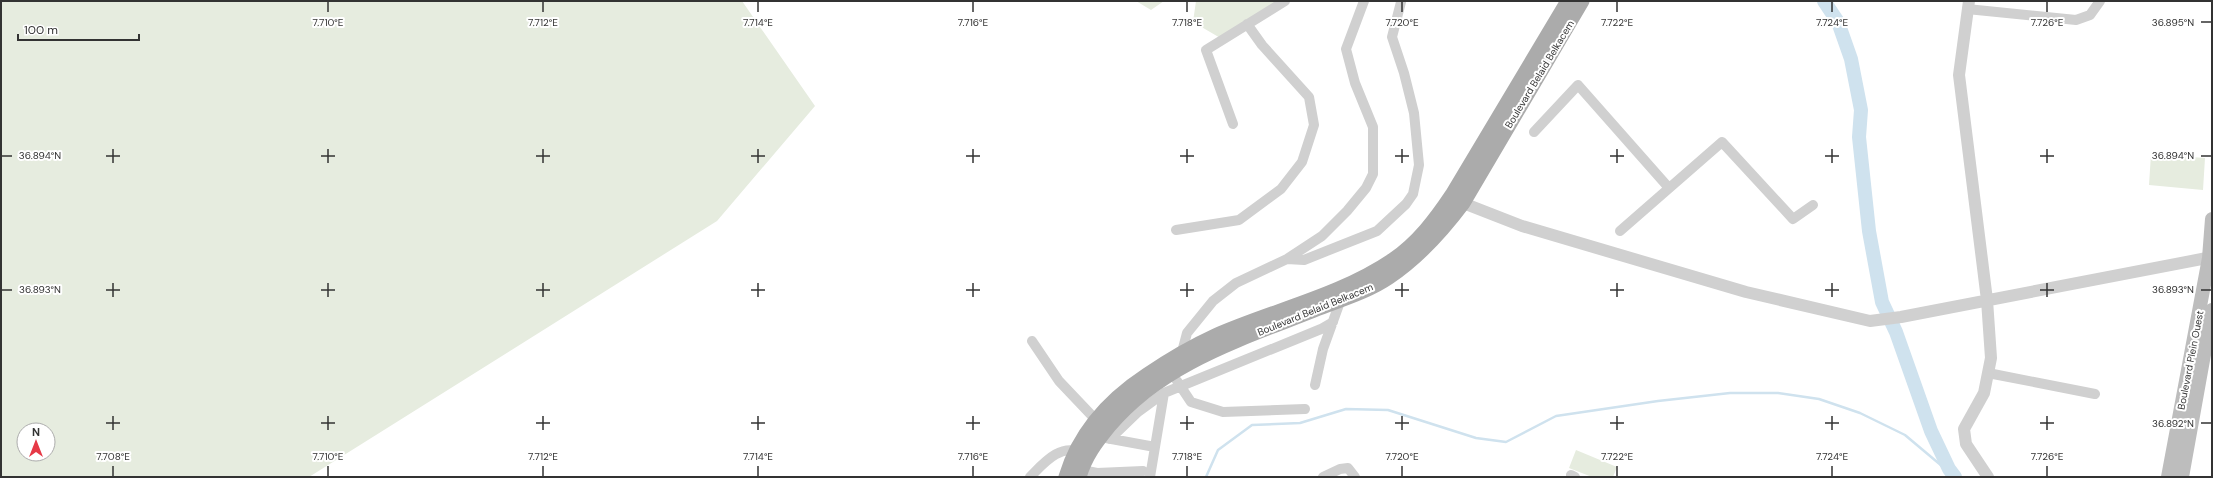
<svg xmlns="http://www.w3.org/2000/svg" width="2213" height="478" font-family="'DM Sans',sans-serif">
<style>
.green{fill:#e6ecdf;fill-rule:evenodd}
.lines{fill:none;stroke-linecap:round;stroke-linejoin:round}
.stream{stroke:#cfe2ee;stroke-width:2.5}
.river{stroke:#cfe2ee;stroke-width:14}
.minor{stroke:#d0d0d0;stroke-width:10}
.tertiary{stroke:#d0d0d0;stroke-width:12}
.secondary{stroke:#bdbdbd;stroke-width:14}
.primary{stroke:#ababab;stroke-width:15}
.ticks{fill:none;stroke:#333;stroke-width:1.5}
.labels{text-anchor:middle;stroke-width:4;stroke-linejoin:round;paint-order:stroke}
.street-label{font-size:10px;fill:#333;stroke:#fff}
.ticks-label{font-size:10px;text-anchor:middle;fill:#333;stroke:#fff;stroke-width:4;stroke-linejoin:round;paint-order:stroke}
</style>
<rect width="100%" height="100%" fill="#fff"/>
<!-- green -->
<path class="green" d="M1,1H742L815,106L717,221L309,477H1ZM24,430H48V454H24Z
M1136,1H1164L1151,10Z
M1196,1H1278L1222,39L1193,22Z
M2151,154L2205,158L2203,190L2149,185Z
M1576,450L1617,467L1613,477H1592L1569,468Z"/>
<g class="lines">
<!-- stream -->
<path class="stream" d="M1206,477L1218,450L1252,425L1300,423L1346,409L1388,410L1476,438L1506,442L1556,416L1658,401L1730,393H1778L1819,399L1860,413L1905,435L1955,477"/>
<!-- river -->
<path class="river" d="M1824,1L1838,22L1851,59L1861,110L1859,137L1869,231L1882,302L1896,332L1931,431L1949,469L1955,477"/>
<!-- minor -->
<path class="minor" d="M1967,9L2076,20L2090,15L2100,1
M1233,124L1206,50L1285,1
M1534,132L1578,85L1669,188
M1176,230L1239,220L1281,189L1302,162L1314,125L1309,97L1262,45L1247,24
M1620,231L1722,142L1793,219L1813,205
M1287,259L1304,260L1377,231L1406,204L1413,194L1419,165L1414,113L1404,73L1392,37L1401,2
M1032,341L1059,381L1096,420
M1182,352L1187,333L1213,301L1236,283L1287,259L1322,236L1347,211L1366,188L1373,174V127L1355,83L1346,49L1364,1
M1988,373L2095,394
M1177,381L1191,402L1223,412L1305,409
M1315,385L1323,349L1341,299
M1106,438L1155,447
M1110,439L1138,412L1164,393
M1077,469L1097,473L1143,471
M1571,475L1575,477
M1030,477C1044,463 1060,443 1082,453
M1150,477L1164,393L1321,329L1333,322
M1323,477L1340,469L1348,468L1355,477"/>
<!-- tertiary -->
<path class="tertiary" d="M1969,1L1959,75L1987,300L1991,358L1984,393L1964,429L1966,444L1988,477
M1463,203L1522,226L1746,292L1870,321L1901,317L2212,257"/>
<!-- secondary -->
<path class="secondary" d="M2168,477L2209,258L2212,219
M2182,477L2212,310"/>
<!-- primary -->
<path class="primary" d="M1066,477C1079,433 1109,400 1147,375C1169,360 1191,347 1215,336C1274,310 1340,296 1393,260C1418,243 1436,219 1452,195L1568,1
M1079,477C1085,456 1096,442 1109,426C1162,363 1241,339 1314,310C1339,300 1367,292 1389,277C1419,257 1442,231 1463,203L1582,1"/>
</g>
<!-- ticks -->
<path class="ticks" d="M328,2V12M543,2V12M758,2V12M973,2V12M1187,2V12M1402,2V12M1617,2V12M1832,2V12M2047,2V12M2201,22H2211M113,149V163M328,149V163M543,149V163M758,149V163M973,149V163M1187,149V163M1402,149V163M1617,149V163M1832,149V163M2047,149V163M2,156H12M106,156H120M321,156H335M536,156H550M751,156H765M966,156H980M1180,156H1194M1395,156H1409M1610,156H1624M1825,156H1839M2040,156H2054M2201,156H2211M113,283V297M328,283V297M543,283V297M758,283V297M973,283V297M1187,283V297M1402,283V297M1617,283V297M1832,283V297M2047,283V297M2,290H12M106,290H120M321,290H335M536,290H550M751,290H765M966,290H980M1180,290H1194M1395,290H1409M1610,290H1624M1825,290H1839M2040,290H2054M2201,290H2211M113,416V430M328,416V430M543,416V430M758,416V430M973,416V430M1187,416V430M1402,416V430M1617,416V430M1832,416V430M2047,416V430M106,423H120M321,423H335M536,423H550M751,423H765M966,423H980M1180,423H1194M1395,423H1409M1610,423H1624M1825,423H1839M2040,423H2054M2201,423H2211M113,466V476M328,466V476M543,466V476M758,466V476M973,466V476M1187,466V476M1402,466V476M1617,466V476M1832,466V476M2047,466V476"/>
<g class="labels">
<!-- street labels -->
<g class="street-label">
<text transform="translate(1539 74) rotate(-59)" y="4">Boulevard Belaid Belkacem</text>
<text transform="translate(1315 309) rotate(-22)" y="4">Boulevard Belaid Belkacem</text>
<text transform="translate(2190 360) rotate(-79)" y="4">Boulevard Plein Ouest</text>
</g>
</g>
<g class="ticks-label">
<text x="328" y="26">7.710°E</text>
<text x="543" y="26">7.712°E</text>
<text x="758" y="26">7.714°E</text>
<text x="973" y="26">7.716°E</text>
<text x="1187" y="26">7.718°E</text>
<text x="1402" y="26">7.720°E</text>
<text x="1617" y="26">7.722°E</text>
<text x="1832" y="26">7.724°E</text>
<text x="2047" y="26">7.726°E</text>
<text x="2173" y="26">36.895°N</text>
<text x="40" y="159">36.894°N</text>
<text x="2173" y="159">36.894°N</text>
<text x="40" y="293">36.893°N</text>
<text x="2173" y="293">36.893°N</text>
<text x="2173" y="427">36.892°N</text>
<text x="113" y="460">7.708°E</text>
<text x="328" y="460">7.710°E</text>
<text x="543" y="460">7.712°E</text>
<text x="758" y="460">7.714°E</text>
<text x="973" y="460">7.716°E</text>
<text x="1187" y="460">7.718°E</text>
<text x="1402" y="460">7.720°E</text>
<text x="1617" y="460">7.722°E</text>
<text x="1832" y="460">7.724°E</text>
<text x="2047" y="460">7.726°E</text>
</g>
<!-- border -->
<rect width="2213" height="478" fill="none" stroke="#333333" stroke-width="4"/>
<!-- north arrow -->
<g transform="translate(36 442)"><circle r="19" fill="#ffffff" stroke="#adadad"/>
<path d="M0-3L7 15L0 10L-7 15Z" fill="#e63946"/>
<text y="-6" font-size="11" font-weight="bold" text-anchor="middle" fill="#333333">N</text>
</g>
<!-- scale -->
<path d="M18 34v6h121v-6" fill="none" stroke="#333333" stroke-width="2"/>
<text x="24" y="34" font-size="12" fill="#333333" stroke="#ffffff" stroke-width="3" paint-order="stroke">100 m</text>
</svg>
